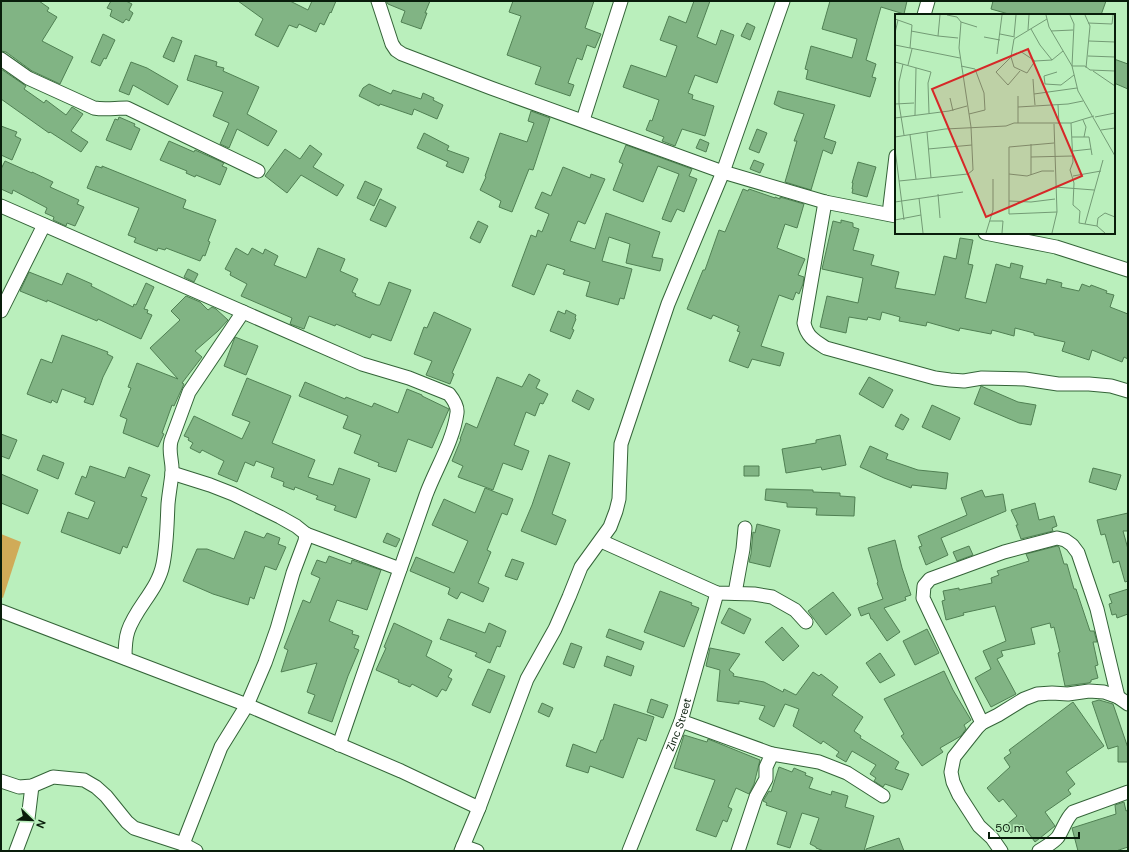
<svg xmlns="http://www.w3.org/2000/svg" width="1129" height="852" font-family="'DM Sans',sans-serif">
<style>
.green{fill:#d0ab58}
.building{fill:#81b484;stroke:#508053}
.lines{fill:none;stroke-linecap:round;stroke-linejoin:round}
.street-casing{stroke:#346438;stroke-width:15}
.street{stroke:#fff;stroke-width:13}
.labels{text-anchor:middle;stroke-width:4;stroke-linejoin:round;paint-order:stroke}
.street-label{font-size:11px;fill:#091d0b;stroke:#baefbc}
.inset-road{fill:none;stroke:#739b75;stroke-width:1}
.view{fill:#d62828;fill-opacity:0.15;stroke:#d62828;stroke-width:2}
.inset-edge{fill:none;stroke:#091d0b;stroke-width:2}
</style>
<rect width="100%" height="100%" fill="#baefbc"/>
<!-- green -->
<path class="green" d="M1,534L21,542L3,598L1,597Z"/>
<!-- building -->
<path class="building" d="M1,1H39L49,8L47,11L57,17L42,41L73,57L60,84L32,71L6,52L1,51Z
M111,1H126L132,4L129,10L133,13L129,21L126,19L123,23L110,16L112,10L107,8Z
M238,1H290L308,10L312,1H336L331,13L330,12L324,25L320,23L316,32L299,24L297,28L289,25L278,47L255,35L263,19Z
M386,1H430L425,13H427L421,29L401,22L405,11L388,4Z
M513,1H594L585,28L601,34L595,48L587,45L582,60L577,58L568,83L574,85L570,96L535,84L541,67L507,55L521,16L509,12Z
M694,1H710L697,37L716,45L721,30L734,35L717,83L695,75L688,93L693,95L692,99L714,106L705,136L682,129L675,146L662,141L664,137L646,130L650,120L652,121L659,100L623,87L631,65L666,77L677,46L660,40L669,16L686,23Z
M830,1H907L904,14L881,7L866,60L876,64L872,77L876,78L870,97L806,79L808,70L805,69L811,46L852,58L857,39L822,29Z
M993,1H1106L1101,15H1012L991,9Z
M747,23L755,27L750,40L741,36Z
M103,34L115,40L106,59L104,58L100,66L91,62Z
M172,37L182,41L174,62L163,57Z
M195,55L217,62L216,66L224,68L223,71L259,87L247,114L277,131L268,146L237,129L229,148L220,144L229,123L213,116L223,92L187,80Z
M1114,59L1128,64V89L1114,83Z
M131,62L147,68L178,86L168,105L133,85L129,95L119,91Z
M1,69L26,86L24,89L44,103L46,100L66,115L72,107L83,114L71,131L88,142L81,152L50,132L49,133L1,99Z
M369,84L391,94L393,90L421,99L423,93L434,98L433,100L443,105L437,119L414,109L412,115L380,104L379,106L359,96L363,88Z
M778,91L835,105L824,138L836,142L832,154L823,150L811,190L785,182L797,141H794L804,114L782,108L774,104Z
M531,111L550,118L533,170L529,169L512,212L499,207L501,201L480,190L486,177L485,176L500,133L527,142L534,123L528,121Z
M119,117L135,124L134,126L140,129L131,150L106,140L115,119L118,120Z
M1,126L17,132L15,136L21,139L12,160L1,155Z
M757,129L767,133L759,153L749,149Z
M424,133L449,146L447,150L469,158L463,173L446,166L448,162L417,148Z
M700,139L709,143L706,152L696,148Z
M169,141L194,152L195,150L224,163L222,166L227,168L220,185L196,175L195,177L186,173L187,171L160,160Z
M310,145L322,154L313,167L344,185L337,196L301,175L287,193L265,176L285,149L300,159Z
M626,145L692,169L689,176L697,179L693,189L684,212L677,209L671,222L662,219L679,174L658,166L643,202L613,190L623,164L619,162Z
M754,160L764,164L760,173L750,169Z
M5,161L32,173V172L53,182L50,187L79,200L77,204L84,207L75,226L67,223L66,226L53,220L54,217L45,213L47,208L13,190L12,194L1,189V169Z
M858,162L876,167L867,197L852,193L853,189H852L853,183H852Z
M96,166L102,168V166L186,200L183,208L216,220L208,241L210,242L205,256L203,255L200,261L166,248L165,250L158,248L157,251L134,242L136,238L128,235L139,208L87,188Z
M563,167L590,178L591,174L605,179L585,224L578,221L570,241L595,249L606,213L660,232L652,257L663,259L660,271L626,263L630,244L609,237L602,261L632,269L624,299L620,298L618,305L586,296L590,282L563,274L565,270L547,264L534,295L512,286L531,235L536,237L538,230L542,232L549,214L535,208L542,192L551,196Z
M365,181L382,189L374,206L357,198Z
M743,189L748,191L749,189L775,198V197L780,199V197L804,204L797,228L785,224L777,248L805,259L798,275L804,277L803,284L799,294L796,292L793,300L779,295L761,346L784,353L780,366L752,359L748,368L729,361L740,332L737,331L739,326L713,315L711,319L687,309L703,270H705L719,230L725,232Z
M380,199L396,207L386,227L370,220Z
M841,220L853,223V227L859,229L853,250L874,255L871,265L899,272L895,288L935,295L944,256L956,259L960,238L973,240L968,264L973,265L965,298L986,303L996,264L1010,268L1011,263L1023,266L1020,278L1046,284L1047,279L1062,283L1061,287L1079,291L1082,284L1090,287L1091,285L1107,291L1106,293L1114,295L1110,307L1128,314V359L1124,357L1122,362L1092,350L1089,360L1062,351L1065,342L1034,335V333L1015,328L1014,336L992,330L991,334L960,328L959,331L927,322L926,326L899,321L900,317L882,312L880,320L868,317L867,320L849,317L846,333L820,327L827,296L858,303L863,278L822,269L833,221L841,223Z
M478,221L488,226L480,243L470,238Z
M236,248L248,255L252,248L263,254L265,249L278,256L274,265L306,278L318,248L345,259L340,271L358,279L352,292L356,294L355,296L377,305H380L389,282L411,290L391,341L372,334L370,338L336,324L335,326L309,316L304,329L290,324L292,318L241,296L247,284L230,275L231,272L225,269Z
M188,269L198,274L194,282L184,277Z
M29,272L62,285L67,273L92,284L91,286L133,307L134,304L136,305L146,283L154,287L144,309L148,310L147,313L152,315L141,339L98,319L97,321L47,300V302L20,291Z
M186,296L200,302L208,310L212,307L216,309L228,320L218,331L195,351L202,357L182,383L184,384L174,406L172,405L162,433L164,434L158,447L123,433L127,419L120,416L131,388L128,387L137,363L178,379L150,348L180,320L171,311Z
M566,310L576,315L575,318L576,319L572,329L574,330L570,339L550,331L558,311L565,314Z
M434,312L471,329L452,373L454,374L450,384L426,375L432,361L414,354L424,327L427,328Z
M62,335L95,347L108,352L107,354L113,357L103,377L93,405L84,402L86,398L62,389L57,403L52,400L51,403L27,394L41,359L52,363Z
M235,337L258,346L246,375L224,366Z
M529,374L540,380L536,388L548,394L543,404L540,403L535,416L526,412L514,445L529,451L522,470L503,463L493,490L458,477L463,466L452,461L461,439H460L466,423L477,428L497,377L522,387Z
M869,377L893,390L883,408L859,394Z
M247,378L291,396L272,443L315,460L308,477L333,485L339,468L370,479L356,518L334,510L336,506L316,499L318,496L295,487L294,490L283,486L284,482L271,477L274,468L256,461L254,466L245,462L237,482L218,474L224,461L202,450L200,453L190,448L193,443L188,440L189,438L184,436L194,416L242,439L250,422L232,415Z
M305,382L345,399L346,397L372,407L374,403L398,413L407,389L422,395V396L449,409L432,448L408,439L396,472L378,466L379,463L354,453L361,435L343,428L348,416L299,396Z
M981,386L1018,402L1036,405L1031,425L1019,423L974,404Z
M577,390L594,399L589,410L572,401Z
M932,405L960,418L950,440L922,427Z
M901,414L909,419L903,430L895,426Z
M1,434L17,440L9,459L1,456Z
M840,435L846,465L822,470L821,467L786,473L782,449L816,443V440Z
M870,446L888,454L886,459L918,470L948,473L946,489L912,485L911,488L884,478L860,467Z
M43,455L64,463L58,479L37,470Z
M549,455L570,463L552,514L566,520L556,545L521,531L532,505Z
M90,466L125,478L129,467L150,475L141,496L147,498L127,548L123,546L120,554L61,532L68,512L88,519L95,502L75,494L82,476L86,478Z
M744,466H759V476H744Z
M1093,468L1121,475L1116,490L1089,482Z
M1,474L38,490L28,514L1,503Z
M485,488L513,499L507,515L502,513L487,550L491,552L478,583L489,588L483,602L461,592L457,599L448,594L450,588L410,571L416,557L454,573L468,541L432,525L444,499L475,513Z
M766,489L813,490V492L840,493V496L855,497L854,516L816,515L817,508L787,507V503L765,500Z
M982,490L985,497L1003,494L1006,511L941,538L948,555L926,565L919,547L922,546L918,536L967,515L961,498Z
M1035,503L1039,520L1054,516L1057,526L1052,528L1053,531L1021,539L1016,525H1018L1011,510Z
M1128,513V531H1123L1128,549V581L1125,582L1119,561L1113,563L1105,534L1101,535L1097,520Z
M757,524L780,530L770,567L749,562L751,554L753,532L755,533Z
M245,531L264,538L267,533L280,538L278,544L286,547L276,570L265,566L254,599L250,597L248,605L213,594L183,581L197,549H207L234,559Z
M387,533L400,539L396,547L383,542Z
M895,540L902,568L911,595L905,597L906,600L884,608L900,632L887,641L872,619H871L869,613L861,616L858,608L883,599L877,583L878,582L868,548Z
M969,546L973,555L957,561L953,552Z
M1057,546L1059,547L1064,564H1067L1074,589H1076L1090,631H1094L1097,642H1093L1098,665L1095,666L1098,678L1091,680V682L1088,683L1065,686L1058,653L1060,652L1054,627L1051,628L1050,623L1031,628L1035,644L1001,651L1003,656L997,659L1016,694L991,707L975,678L991,669L983,651L1006,641L995,606L963,613L964,615L946,620L942,601L945,600L943,591L959,588V590L992,583L991,578L999,575L997,571L1029,561L1026,554Z
M329,556L351,564L352,560L381,570L367,610L337,600L329,621L353,631L352,634L359,636L354,648L359,650L348,676L332,722L308,713L315,695L307,692L317,663L281,672L288,650L284,648L303,600L310,603L320,578L311,574L317,560L326,563Z
M512,559L524,563L517,580L505,576Z
M1128,589V614L1117,618L1116,614L1112,615L1109,604L1112,603L1109,595Z
M660,591L692,603L691,605L699,608L684,647L644,632Z
M833,592L851,615L826,635L808,611Z
M729,608L751,619L744,634L721,623Z
M448,619L485,633L489,623L506,631L500,647L497,646L490,663L475,656L477,653L440,639Z
M394,623L432,641L426,656L452,670L448,677L452,679L446,691L442,689L437,697L412,684L410,687L398,682L399,680L376,670L386,648L384,647Z
M782,627L799,646L783,661L765,642Z
M609,629L644,642L641,650L606,637Z
M927,629L939,653L915,665L903,641Z
M571,643L582,647L574,668L563,664Z
M710,648L740,654L729,670L734,674L733,676L764,682L783,692L784,689L796,695L813,672L819,676L821,674L838,687L832,695L863,717L854,731L861,736L860,738L899,762L895,769L909,774L902,790L885,784L883,787L874,781L876,778L870,774L876,765L852,751L846,762L836,756L839,752L823,741L821,744L793,726L799,709L785,704L774,727L759,719L765,706L739,701V704L717,701L720,670L706,666Z
M880,653L895,675L880,683L866,663Z
M607,656L634,666L631,676L604,666Z
M488,669L505,676L490,713L472,705Z
M944,671L953,690L971,720L964,725L966,729L961,736L940,748L943,752L922,766L901,736L904,734L884,699Z
M651,699L668,705L663,718L647,712Z
M1099,700L1113,704L1128,748V762H1118V746L1108,749L1092,702Z
M1073,702L1104,746L1066,772L1075,784L1068,790L1071,794L1045,812L1055,826L1035,842L1022,824L1011,833L1005,826L1017,816L1003,799L999,802L987,788L1010,767L1004,758L1011,753L1009,750Z
M542,703L553,708L549,717L538,712Z
M614,704L654,717L646,741L638,738L623,778L590,766L588,773L566,766L573,744L596,753L601,740H603Z
M684,735L707,742L708,739L760,760L754,784L749,794L736,788L728,807L732,809L727,822L723,820L716,837L696,830L715,780L674,768Z
M779,767L792,772L794,768L806,773L805,775L813,778L809,788L831,795L832,791L848,796L845,807L874,816L864,851H824L816,848V847L810,844L819,818L802,813L790,848L777,844L787,812L766,805L767,803L763,801L769,791L771,792Z
M1124,802L1126,811L1128,810V847L1116,851H1078L1072,828L1116,814L1115,805Z
M899,838L904,851H866V849Z"/>
<g class="lines">
<defs>
<g id="street">
<path d="M378,1L392,44L396,50L402,54L491,88L723,172L825,202L896,216"/>
<path d="M924,15L928,1"/>
<path d="M1,59L28,78L94,108C105,110 115,108 127,108L258,171"/>
<path d="M583,120L621,1"/>
<path d="M825,202L804,323C807,337 815,341 826,348L935,378L950,380L964,381L982,378L1025,379L1058,384H1089L1111,386L1128,391"/>
<path d="M1,206L362,364L409,378L449,394C453,399 458,406 457,413C453,442 436,468 426,495C397,579 367,662 339,745"/>
<path d="M889,214L896,156"/>
<path d="M985,233L1056,247L1128,270"/>
<path d="M1,311L44,225"/>
<path d="M172,473L210,485L233,494L280,517L296,526L306,534L400,569"/>
<path d="M601,541L717,593L754,594L772,597L795,610L806,622"/>
<path d="M735,593L743,549L745,528"/>
<path d="M1,611L247,705L401,771L479,808"/>
<path d="M125,658C125,649 125,640 128,631C136,607 158,590 163,564C167,544 167,524 168,504C169,493 171,483 172,473C173,461 168,453 171,441L189,392L243,312"/>
<path d="M681,721L772,754L766,767V779L756,797L738,851"/>
<path d="M982,723L923,598L924,586L930,579L1004,552L1057,538L1065,540L1072,545L1078,553L1097,609L1118,697"/>
<path d="M772,754L819,762L847,773L883,796"/>
<path d="M1,781L19,787L32,786L53,777L84,780L96,787L106,796L127,822L134,828L183,844L196,851"/>
<path d="M183,844L221,747L247,705L265,663L277,629L293,573L305,541L306,534"/>
<path d="M463,846L477,851"/>
<path d="M16,851L28,819L32,786"/>
<path d="M461,851L479,808L527,679L555,629L569,597L581,567L610,527L616,511L619,499L621,444L668,304L723,172L783,1"/>
<path id="s1" d="M629,851L681,721L717,593"/>
<path d="M1001,851L992,838L979,826L959,795L953,782L951,772L954,757L977,728L982,723L998,715L1024,699L1037,694L1052,693L1068,694L1089,691L1104,692L1118,697L1128,704"/>
<path d="M1039,851C1045,847 1053,843 1058,837C1064,828 1065,820 1073,812L1128,792"/>
</g>
</defs>
<!-- street casing -->
<use href="#street" class="street-casing"/>
<!-- street -->
<use href="#street" class="street"/>
</g>
<g class="labels">
<!-- street labels -->
<g class="street-label">
<text dy="4" stroke="none"><textPath href="#s1" startOffset="136">Zinc Street</textPath></text>
</g>
</g>
<!-- overview -->
<g transform="translate(895 14)">
<rect width="220" height="220" fill="#baefbc"/>
<path class="inset-road" d="M45,1L43,22L63,24M151,1L154,13L177,52L183,77L220,142M175,1L179,10L177,52M190,1L195,12L191,54M0,5L17,11L15,34M152,5L119,25L116,43L119,53L132,59L140,47L157,46L168,37M66,8L82,13M193,9L217,10L218,1M136,15L145,31L157,46M133,16L134,1M16,17L43,22M156,17L178,16M0,19L3,6M105,20L120,23M119,22L121,1M89,23L105,26M194,27L220,28M0,31L65,44M125,37L140,47M102,40L107,1M193,42L220,43M116,43L101,58L113,71L125,57M0,48L36,58L33,69L34,99M8,50L4,68V90L9,121M13,51L17,35M66,52L80,55L89,79L90,96L74,100M177,52H190L195,56L220,57M198,57L220,72M162,58L149,62L150,70L166,71L179,61M138,65L139,80M123,82V109M55,84L58,97M0,90L19,89M140,91L139,80L182,74M163,91L164,110M123,93L173,90L188,87M20,101L21,54M200,103L220,99M0,104L54,97L72,92M188,106L191,113L189,123M176,109L178,148L175,156L179,169L178,191L185,197L184,209L202,212L210,219M206,116L220,114M32,118L36,164M15,121L21,165M0,123L50,115L111,112L119,109H176L199,102M177,123H194L197,141M159,129L114,133V200L162,198M136,130V161M0,135L9,206M33,135L77,131M178,137L196,135M136,143L177,142M114,160L132,162L147,157H159M178,162L206,157M4,167L73,160L78,156L76,113L64,34L66,8L62,3L52,1M160,173L199,176M43,180L45,204M24,184L28,219M114,187L136,188L160,185M0,188L68,178M0,206L26,201M95,207H108L107,219M190,210L208,146M202,212L203,204L210,199L220,203M91,219L98,196V165M157,219L162,198L159,110"/>
<path class="view" d="M133,35L187,162L91,203L37,75Z"/>
<rect width="220" height="220" class="inset-edge"/>
</g>
<!-- border -->
<rect width="1129" height="852" fill="none" stroke="#091d0b" stroke-width="4"/>
<!-- north arrow -->
<g transform="translate(32 820) rotate(113)" stroke="#baefbc" stroke-width="3" paint-order="stroke">
<path d="M0-3L7 15L0 10L-7 15Z" fill="#091d0b"/>
<text y="-6" font-size="11" font-weight="bold" text-anchor="middle" fill="#091d0b">N</text>
</g>
<!-- scale -->
<path d="M989 832v6h90v-6" fill="none" stroke="#091d0b" stroke-width="2"/>
<text x="995" y="832" font-size="12" fill="#091d0b" stroke="#baefbc" stroke-width="3" paint-order="stroke">50 m</text>
</svg>
